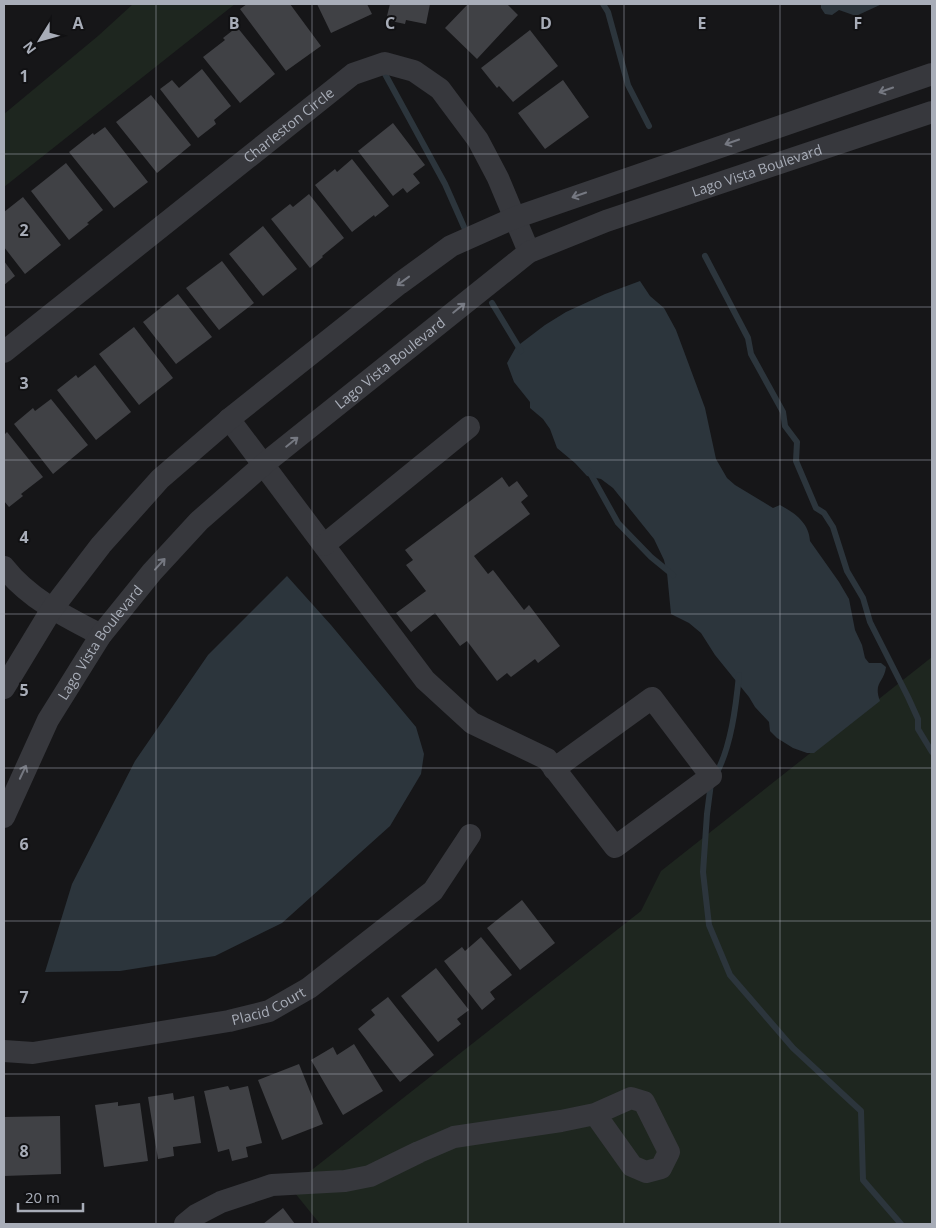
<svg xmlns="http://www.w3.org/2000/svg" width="936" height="1228" font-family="'Open Sans',sans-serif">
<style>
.green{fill:#1e261f}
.water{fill:#2c353c}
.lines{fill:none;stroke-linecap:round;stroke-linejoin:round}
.stream{stroke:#2c353c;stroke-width:6}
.building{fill:#404145}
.minor{stroke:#37383d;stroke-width:22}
.oneway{stroke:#757881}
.grid{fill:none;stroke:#a8adb8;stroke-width:1;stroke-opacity:0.55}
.labels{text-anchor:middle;stroke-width:4;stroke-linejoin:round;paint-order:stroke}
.street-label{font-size:14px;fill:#a8adb8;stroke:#111113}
.grid-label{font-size:16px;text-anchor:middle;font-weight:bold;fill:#a8adb8;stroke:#111113;stroke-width:4;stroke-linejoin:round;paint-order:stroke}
</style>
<rect width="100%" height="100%" fill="#161618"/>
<!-- green -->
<path class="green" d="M133,4H235L4,187V114L98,36Z
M932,657V1224H320L290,1187L641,911L661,871Z"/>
<!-- water -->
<path class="water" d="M821,4H882L856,16L839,10L832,15L825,14L821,8Z
M640,281L650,296L664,308L676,330L705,408L716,459L727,478L735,485L773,508L780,505C795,513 809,523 810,541L839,582L849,599L855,630L862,645L865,658L869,663H881L886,667C884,683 873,682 880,701L814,753H807L793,748L777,738L770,731L769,722L755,707L749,697L715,655L701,633L689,623L671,614L667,573L664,560L654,539L613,488L601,479L587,476L575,463L557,448L550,429L543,419L530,408V402L514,382L507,363L516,347L545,325L566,312L605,294Z
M287,576L331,625L416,727L424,754L421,774L390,826L282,923L215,956L120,971L45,972L72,884L135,761L208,655Z"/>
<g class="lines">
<!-- stream -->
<path class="stream" d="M603,4L608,12L628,85L649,126
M385,74L445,184L464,227
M705,256L748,338L751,354L783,412L785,426L797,442L796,461L816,508L824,513L833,527L847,571L863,598L870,622L908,697L918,719V729L932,752
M492,303L521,351
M589,471L618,523L651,557L673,575
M716,774C731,747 736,706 739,675
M711,783L707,814L703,872L709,925L730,975L793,1048L861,1111L863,1180L901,1224"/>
</g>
<!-- building -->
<path class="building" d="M247,4H290L321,46L286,71L240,9Z
M317,4H367L372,14L331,33Z
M390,4H430L426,24L406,20L405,24L386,20Z
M468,4H507L518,15L477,59L445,28Z
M237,27L275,74L240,103L203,57L225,40L223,38Z
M530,30L558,66L513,102L499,86L497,88L481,68Z
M202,69L231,106L214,120L216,124L198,138L160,89L172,80L179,88Z
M563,80L589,117L545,149L518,113Z
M151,95L191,145L157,173L116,122Z
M393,123L425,165L413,174L420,183L407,193L403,188L393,196L358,151Z
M105,127L148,182L114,208L69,152L93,133L94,135Z
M352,159L389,206L375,217L374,215L352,232L315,185L335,169L337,172Z
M66,163L103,210L87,223L89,224L69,240L31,191Z
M309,194L344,238L322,256L323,257L310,268L271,219L290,204L293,207Z
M23,197L61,245L25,274L4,247V212Z
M263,226L297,269L263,296L229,254Z
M4,261L15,276L4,285Z
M222,261L254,303L219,330L186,288Z
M178,294L212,337L176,364L143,322Z
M134,327L173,378L139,405L99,354Z
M95,365L131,412L96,440L57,390L76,375L78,378Z
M51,399L88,445L53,474L14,424L33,408L35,411Z
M7,432L43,477L21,494L23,496L9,507L4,501V435Z
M502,477L509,487L517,481L528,496L521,502L530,514L474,556L488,574L493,570L524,610L529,605L560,646L538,663L535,659L511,677L507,673L497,681L467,641L460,646L435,613L411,632L396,613L426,591L406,565L413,560L405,550Z
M522,900L555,943L520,970L487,928Z
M481,937L512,975L490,992L495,999L482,1010L444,961L462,947L465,951Z
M436,968L469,1010L457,1019L461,1024L438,1042L401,996Z
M388,997L434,1055L400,1082L358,1029L375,1015L371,1010Z
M354,1044L383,1091L343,1115L311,1060L333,1047L337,1055Z
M299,1064L323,1124L282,1140L258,1080Z
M228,1086L230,1090L248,1086L262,1143L246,1147L248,1157L232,1161L229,1149L218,1152L204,1091Z
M173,1093L174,1100L194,1096L201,1143L173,1147L174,1156L158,1159L148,1097Z
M118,1102V1106L140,1103L148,1161L104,1167L95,1105Z
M60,1116L61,1174L4,1176V1117Z
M283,1208L295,1224H263Z"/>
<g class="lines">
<!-- minor -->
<g class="minor">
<path id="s1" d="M4,352L353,74L385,63L414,71L440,89L478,140L498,178L529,252"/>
<path d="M229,419L425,680L472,723L547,759L615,847L711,776L652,698L554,769"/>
<path d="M324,545L469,427"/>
<path d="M4,567C29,599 66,617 101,635"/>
<path d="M4,688L52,609L101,545L160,479L233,416L399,284L451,246L514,218L932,74"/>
<path id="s2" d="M4,817L48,720L101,635L152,572L199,521L264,464L529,252L606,221L932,112"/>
<path id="s3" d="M4,1051L33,1053L229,1021L269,1011L309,988L433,891L470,835"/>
<path d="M185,1224L196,1215L221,1202L272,1185L345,1181L370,1176L419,1152L454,1137L561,1121L595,1114L631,1098L644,1102L669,1152L661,1168L646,1172L632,1166L595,1114"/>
</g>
</g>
<!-- one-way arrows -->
<defs><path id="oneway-shaft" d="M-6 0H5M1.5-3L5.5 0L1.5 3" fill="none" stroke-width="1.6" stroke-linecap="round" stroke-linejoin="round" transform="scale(1.25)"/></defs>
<g class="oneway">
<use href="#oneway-shaft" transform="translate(886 90) rotate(161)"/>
<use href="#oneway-shaft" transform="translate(732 142) rotate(161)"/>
<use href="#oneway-shaft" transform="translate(579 195) rotate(161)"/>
<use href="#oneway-shaft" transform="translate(403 281) rotate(144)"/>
<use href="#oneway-shaft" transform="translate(459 308) rotate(-39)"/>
<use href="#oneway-shaft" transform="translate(292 442) rotate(-39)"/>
<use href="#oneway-shaft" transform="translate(160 564) rotate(-48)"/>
<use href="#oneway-shaft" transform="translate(23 772) rotate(-65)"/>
</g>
<!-- grid -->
<path class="grid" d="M156,4V1224M312,4V1224M468,4V1224M624,4V1224M780,4V1224M4,154H932M4,307H932M4,460H932M4,614H932M4,768H932M4,921H932M4,1074H932"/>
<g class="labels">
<!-- street labels -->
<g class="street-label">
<text dy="5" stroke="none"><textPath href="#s1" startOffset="364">Charleston Circle</textPath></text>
<text dy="5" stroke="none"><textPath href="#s2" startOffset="1025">Lago Vista Boulevard</textPath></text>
<text dy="5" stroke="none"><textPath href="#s2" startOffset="605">Lago Vista Boulevard</textPath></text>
<text dy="5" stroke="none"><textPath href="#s2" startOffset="200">Lago Vista Boulevard</textPath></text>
<text dy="5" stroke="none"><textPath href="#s3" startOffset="270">Placid Court</textPath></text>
</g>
</g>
<g class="grid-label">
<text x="78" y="29">A</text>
<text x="234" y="29">B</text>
<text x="390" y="29">C</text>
<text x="546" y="29">D</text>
<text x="702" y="29">E</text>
<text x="858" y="29">F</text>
<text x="24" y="82">1</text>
<text x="24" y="236">2</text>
<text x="24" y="389">3</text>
<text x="24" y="543">4</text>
<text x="24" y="696">5</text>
<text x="24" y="850">6</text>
<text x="24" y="1003">7</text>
<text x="24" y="1157">8</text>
</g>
<!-- border -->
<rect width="936" height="1228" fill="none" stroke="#a8adb8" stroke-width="10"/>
<!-- north arrow -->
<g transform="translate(40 40) rotate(233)" stroke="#111113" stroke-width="4" paint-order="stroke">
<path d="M0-4L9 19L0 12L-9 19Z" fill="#a8adb8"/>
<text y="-8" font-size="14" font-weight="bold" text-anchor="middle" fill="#a8adb8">N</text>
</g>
<!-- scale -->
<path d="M18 1203v8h65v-8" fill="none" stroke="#a8adb8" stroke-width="2.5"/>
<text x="25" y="1203" font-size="15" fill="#a8adb8" stroke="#111113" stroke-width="4" paint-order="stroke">20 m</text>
</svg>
